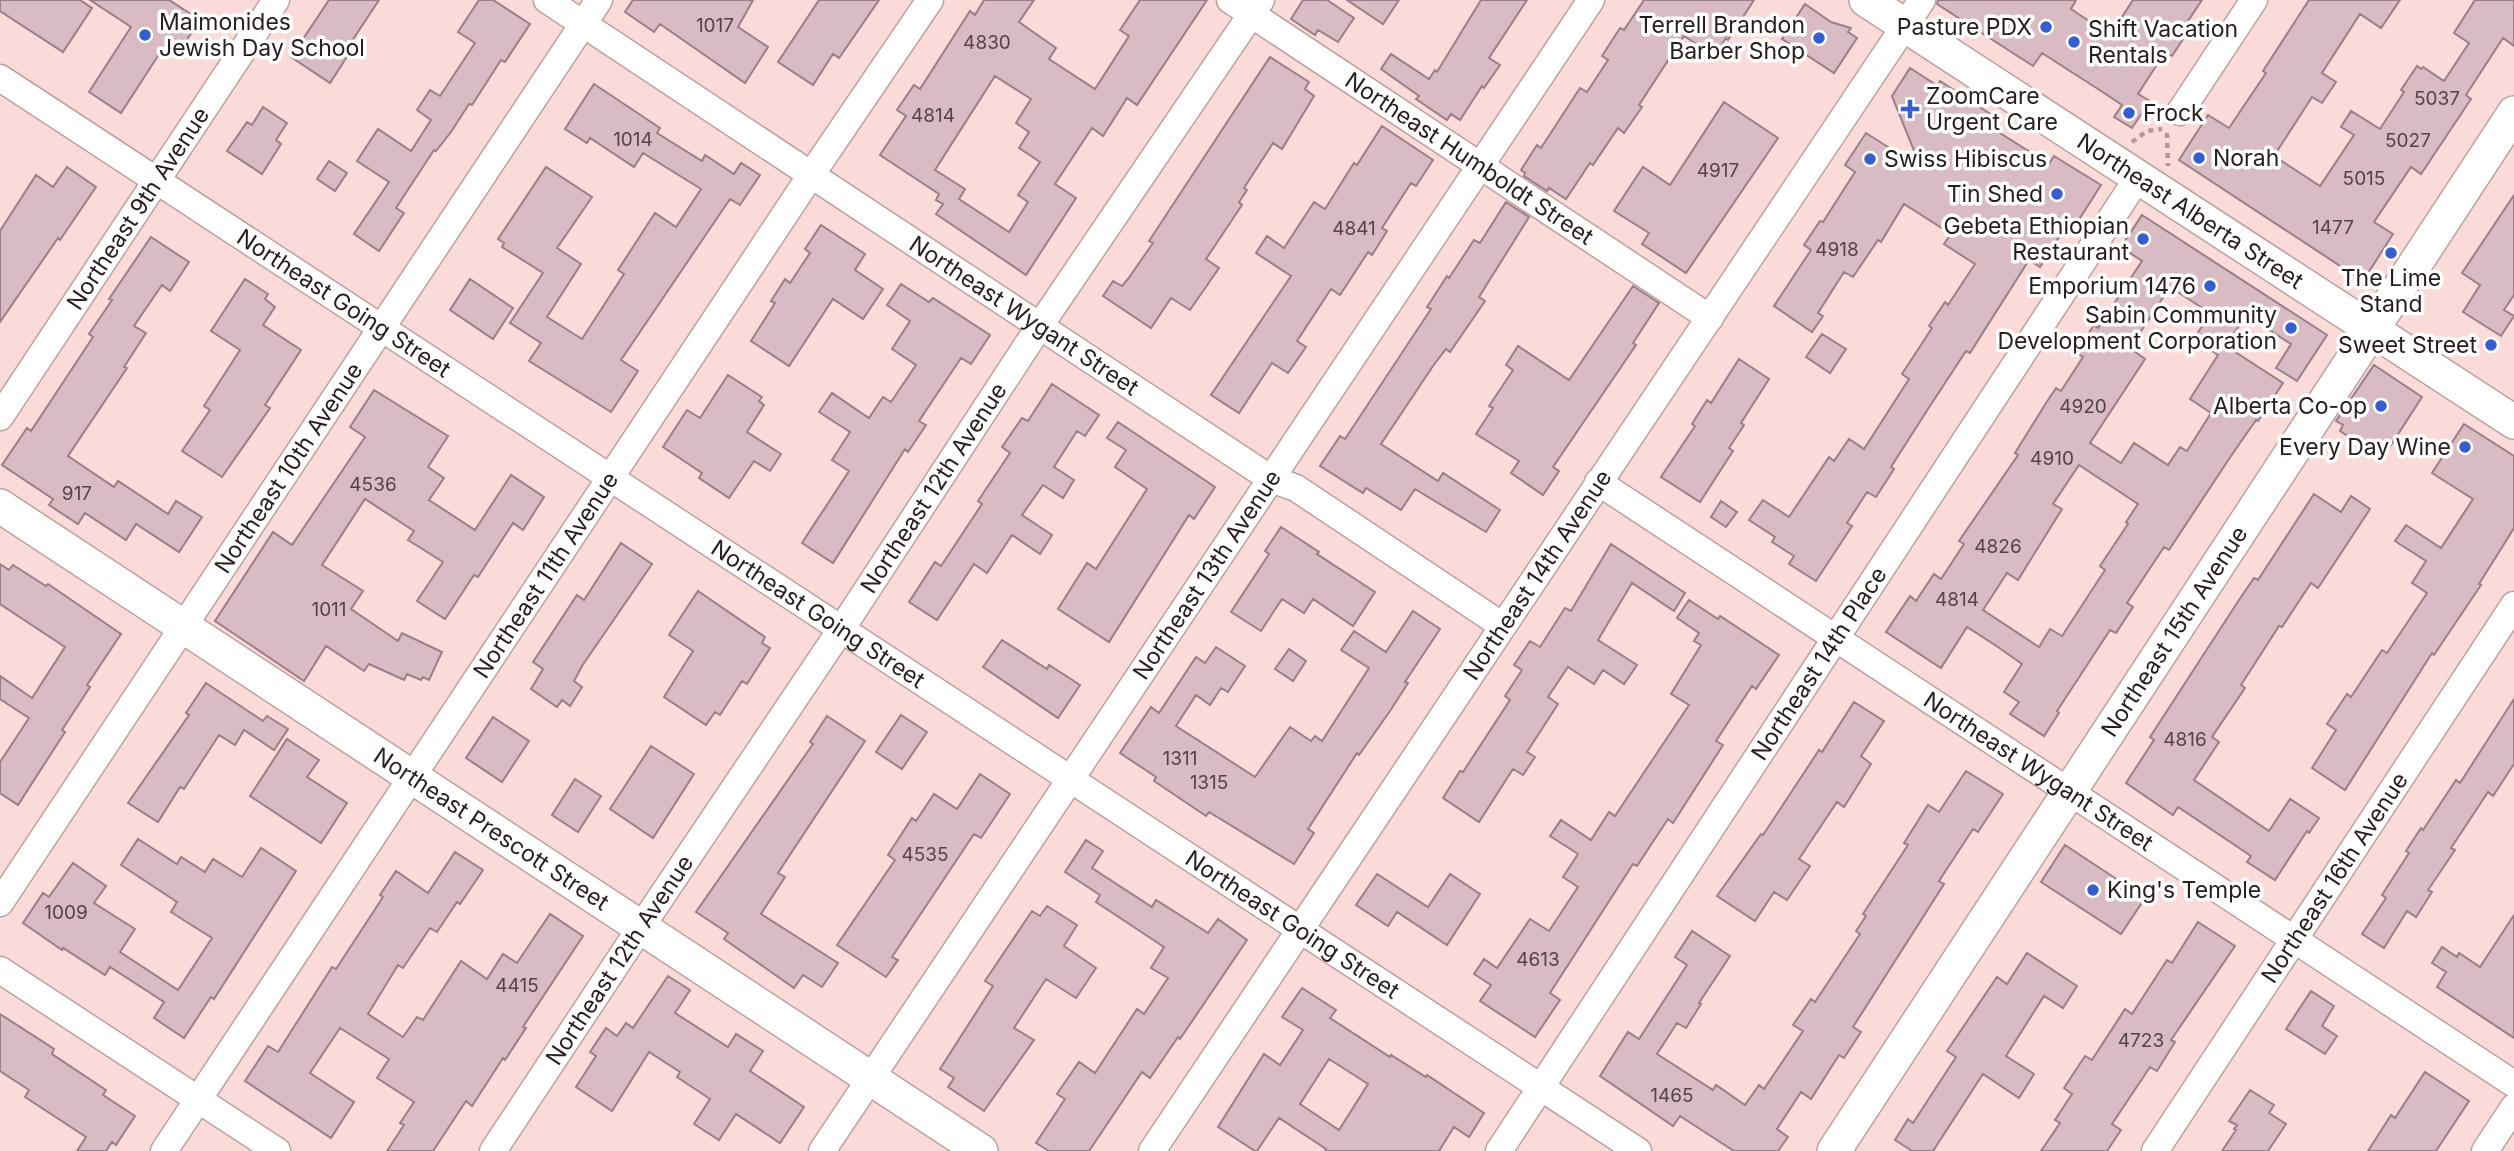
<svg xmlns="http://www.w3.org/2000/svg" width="2514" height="1151" font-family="Inter,sans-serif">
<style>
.building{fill:#d8bbc3;stroke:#9b7f88;stroke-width:2;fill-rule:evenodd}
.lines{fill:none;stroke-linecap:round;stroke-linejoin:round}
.minor-casing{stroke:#bea09e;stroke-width:29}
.tertiary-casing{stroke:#bea09e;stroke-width:36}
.path{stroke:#b19997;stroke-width:4.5;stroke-dasharray:5 5;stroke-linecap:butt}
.minor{stroke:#fff;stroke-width:26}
.tertiary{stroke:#fff;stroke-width:33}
.poi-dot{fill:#375ecf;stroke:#fff;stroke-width:2.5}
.labels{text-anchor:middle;stroke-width:7;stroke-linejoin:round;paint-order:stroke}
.number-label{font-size:19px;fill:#544446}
.poi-label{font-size:23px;fill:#281d1c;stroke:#fff;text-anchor:end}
.street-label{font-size:23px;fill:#281d1c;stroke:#fff}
</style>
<rect width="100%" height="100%" fill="#fadbd9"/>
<!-- building -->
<path class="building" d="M0,0H80L92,8L63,52L0,11Z
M90,0H169L200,20L176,56L163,48L121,113L89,92L131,27Z
M329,0H379L346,50L350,52L330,83L291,57Z
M479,0H493L530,24L505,62L501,60L472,105L469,104L451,132L436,151L434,150L396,208L404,213L379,251L354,234L389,182L357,161L378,129L411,151L431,120L417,110L430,90L440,96L475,43L458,32Z
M633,0H753L738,27L768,47L745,83L660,24L654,32L625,12Z
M819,0H879L839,58L833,54L813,85L778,62Z
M984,0H1034L1019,22L1056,48L1049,59L1095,89L1129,36L1120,30L1140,0H1207L1137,105L1127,98L1103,136L1092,128L1055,184L1076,198L1026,275L936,214L943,204L936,200L939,194L880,155L906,116L897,110L914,85L920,89L970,11L975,15ZM995,76L1031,99L1016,123L1029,132L1019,148L1040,162L1018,195L1028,202L1009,232L959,199L965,189L935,170Z
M1303,0H1327L1354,18L1338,42L1318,30L1315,35L1291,19Z
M1347,0H1399L1383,24Z
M1481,0H1527L1489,58L1500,65L1484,88L1482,86L1460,120L1451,114L1447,120L1416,99L1419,96L1381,69L1391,54L1429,79L1435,70L1437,72Z
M1644,0H1754L1728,40L1726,38L1714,56L1684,36L1639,105L1642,107L1624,133L1618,128L1593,165L1590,163L1566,199L1549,188L1547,191L1524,176L1525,173L1521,170L1537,145L1541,148L1580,88L1587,92L1608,60L1602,56L1620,28L1624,30Z
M1938,0H2076L2071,9L2110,35L2133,0H2202L2180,33L2185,36L2172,56L2165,52L2138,94L2150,101L2132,128L2114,117L2122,105L2098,89L2042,53L2033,66L1937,4Z
M2309,0H2400L2381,28L2360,14L2322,73L2336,82L2322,103L2312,97L2274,156L2320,186L2354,135L2341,127L2351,111L2380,129L2404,92L2401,90L2417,66L2421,69L2423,67L2444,81L2469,43L2454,33L2475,0H2514V46L2503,38L2466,95L2471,99L2421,174L2411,167L2374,222L2393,234L2363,281L2179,160L2208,115L2229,128L2266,73L2263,71Z
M1805,4L1831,22L1851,28L1848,32L1857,38L1834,73L1782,39Z
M1270,57L1309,82L1305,89L1314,96L1282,149L1273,143L1244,188L1247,190L1239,202L1242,205L1206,259L1219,268L1190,310L1171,298L1151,328L1103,296L1113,281L1122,286L1128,279L1153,243L1149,241Z
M1910,68L1938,86L1940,81L1998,119L1992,128L2049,164L2054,156L2101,185L2071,232L2065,228L2040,267L2029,260L1970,353L1966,351L1928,409L1891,467L1894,469L1876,497L1867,492L1847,523L1852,526L1816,581L1789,564L1794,556L1772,542L1775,537L1749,520L1763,500L1789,517L1829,457L1834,461L1849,439L1864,449L1909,379L1902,374L1932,328L1929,326L1945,302L1948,305L1975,264L1944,244L1951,234L1904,204L1881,242L1878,240L1853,277L1844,272L1818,313L1823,316L1812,332L1774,306L1811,250L1804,245L1820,221L1823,222L1855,172L1845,165L1866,133L1921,168L1892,96Z
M594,84L660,128L657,133L702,161L705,155L734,174L741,163L760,175L740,205L730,199L621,360L638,371L611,412L529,361L541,343L510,323L543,273L502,247L504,243L498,239L546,167L592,197L557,248L581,264L547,317L582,339L624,274L618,270L655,213L676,227L701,189L643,153L634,167L590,138L587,143L565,129Z
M1724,102L1778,138L1686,273L1642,244L1649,233L1614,211L1643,167L1670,185Z
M263,107L287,123L276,140L281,144L262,174L227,151L247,122L252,125Z
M1382,126L1433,160L1416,186L1411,183L1382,228L1387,231L1372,255L1368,252L1340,295L1331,289L1297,341L1306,347L1288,373L1272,363L1239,413L1211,395L1291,276L1256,253L1267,236L1284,248L1314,202L1325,209L1354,163L1357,165Z
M329,161L347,173L335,191L317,179Z
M67,167L96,187L60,240L58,238L0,322V231L36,175L53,187Z
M2514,195V295L2504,310L2514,316L2501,336L2463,312L2480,285L2462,273Z
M1506,202L1529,217L1479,297L1485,301L1450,352L1446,349L1433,366L1381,444L1438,481L1443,473L1500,510L1486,532L1415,489L1401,510L1366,488L1363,493L1320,466L1340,436L1345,439L1431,309L1427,307L1447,276L1449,278L1474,240L1480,243Z
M2142,215L2327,335L2297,381L2276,368L2291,344L2246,315L2226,346L2283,383L2258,421L2256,420L2229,459L2169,550L2164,547L2127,603L2133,607L2116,633L2110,630L2057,711L2059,713L2044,736L2010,714L2019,702L2004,692L2022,664L1998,647L1967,627L1941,668L1886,632L1910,596L1916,601L1934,574L1941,579L1964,544L1959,541L2018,455L2015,453L2046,403L2056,388L2061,391L2083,357L2076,353L2094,325L2098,328L2142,261L2121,247ZM2170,287L2210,313L2194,339L2218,355L2190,399L2211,413L2187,451L2180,447L2168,465L2134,443L2121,463L2090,443L2145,359L2130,348ZM2079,465L2138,504L2126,522L2128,524L2100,566L2105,570L2062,636L2050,629L2039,647L1983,610L2007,573L2018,580L2062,509L2053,504Z
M821,225L865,254L855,270L883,289L863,319L833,299L789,366L751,341L775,303L771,301L785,279L790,283L810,253L805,249Z
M151,237L189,262L170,291L162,285L134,326L146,333L124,367L127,368L68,456L114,487L118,481L168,514L176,501L202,517L179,552L136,524L126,540L85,513L78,524L49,505L53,499L2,465L27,428L31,431L60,387L93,337L89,334L112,300L109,299Z
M245,279L268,294L265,299L275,307L263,325L301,350L265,405L270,408L222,477L182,451L210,410L204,406L240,350L211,331Z
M470,279L513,308L493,339L450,310Z
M901,284L929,302L933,298L990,335L971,364L961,358L919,421L926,425L908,452L905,449L833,563L802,543L849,471L832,460L850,432L819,412L832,393L869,418L883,397L891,402L916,365L892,349L910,321L887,305Z
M1633,286L1659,303L1633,343L1636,345L1553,467L1559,471L1543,495L1511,473L1519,461L1476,434L1493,408L1489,406L1513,370L1506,365L1518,346L1569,380Z
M1822,334L1846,349L1830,373L1806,357Z
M1739,359L1769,379L1741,423L1744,425L1729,448L1733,451L1700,502L1661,477L1695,426L1692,424L1707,400L1711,403Z
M2374,365L2422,397L2382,459L2340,431L2343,425L2336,421Z
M728,375L762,397L759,401L764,405L747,432L781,454L770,471L754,461L729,498L699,478L702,473L663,447L687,410L700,418Z
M1052,384L1099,415L1085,436L1077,431L1054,467L1074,480L1063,498L1043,485L1022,515L1052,535L1040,554L1012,535L987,573L974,564L937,620L909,602L935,562L941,566L982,504L978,501L1010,453L1002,447L1022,418L1028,421Z
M374,390L448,436L428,467L444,478L429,500L475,530L511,475L544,497L523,530L513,523L478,577L474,575L445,619L417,601L443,562L408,540L414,531L365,499L322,565L363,591L351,609L398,641L402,633L442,652L429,680L423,677L421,680L407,674L404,680L369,664L364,671L326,646L304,681L215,621L273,532L292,545L365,437L350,427Z
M1118,422L1215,487L1194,519L1189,515L1109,642L1058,609L1087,563L1096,569L1147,489L1115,467L1126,450L1107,438Z
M2464,424L2514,456V528L2479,584L2481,585L2434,655L2432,653L2345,790L2312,768L2336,730L2327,724L2347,694L2351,697L2382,650L2387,653L2427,593L2412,583L2426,561L2395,541L2406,525L2441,548L2473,499L2432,473Z
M2314,494L2341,512L2351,496L2370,509L2318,588L2311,583L2282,627L2279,626L2241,685L2245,688L2212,737L2219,742L2194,780L2269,831L2290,799L2319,818L2309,833L2307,831L2275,880L2247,862L2251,856L2178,807L2173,815L2126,783L2154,740L2150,737L2239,600L2254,578L2258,580Z
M1721,501L1737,512L1726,527L1711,517Z
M1281,527L1319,552L1317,554L1375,592L1353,626L1313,599L1304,613L1282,599L1261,631L1231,612L1269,554L1265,551Z
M621,543L652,564L582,666L574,681L582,687L570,706L562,700L557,707L531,689L543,669L533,662L577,595L584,600Z
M1611,544L1685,593L1674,611L1632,583L1598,640L1637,665L1624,684L1603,670L1594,684L1568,667L1548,697L1558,704L1527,752L1535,757L1523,775L1513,769L1479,822L1443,798L1460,771L1463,772L1510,700L1505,696L1522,670L1514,665L1530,641L1540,647L1565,608L1571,611Z
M0,564L9,570L13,565L46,586L48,584L121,634L87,685L90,687L62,730L65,732L18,805L0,793V762L29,718L0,699V676L32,698L65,647L0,604Z
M698,591L765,637L762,643L770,648L747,684L742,681L720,715L715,712L706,725L664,697L693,651L669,635Z
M1689,600L1718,619L1720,616L1779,655L1756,689L1752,686L1716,741L1723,745L1673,823L1668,819L1637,866L1633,864L1550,993L1560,1000L1535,1037L1480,1001L1491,985L1474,974L1484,959L1497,968L1530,919L1549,931L1578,887L1563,877L1578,854L1550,836L1561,820L1591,840L1609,812L1615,816L1689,705L1671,694L1701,645L1694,641L1699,633L1677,618Z
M1413,611L1440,629L1405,682L1408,683L1390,711L1359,755L1357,753L1308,829L1314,833L1294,864L1209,812L1206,816L1154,781L1156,777L1120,753L1151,707L1159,713L1196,657L1205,663L1216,647L1245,666L1228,692L1221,688L1210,705L1196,695L1176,726L1255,777L1290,727L1311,741L1315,736L1322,741L1369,668L1341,650L1354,631L1386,652Z
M1002,640L1047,669L1049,665L1080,685L1058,718L983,667Z
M1289,649L1306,661L1293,681L1275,669Z
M206,683L263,721L267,716L288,729L274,750L244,730L235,745L219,735L184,789L180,787L158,822L128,803L189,715L186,713Z
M2514,699V764L2493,796L2488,792L2451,848L2455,850L2428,890L2432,892L2416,917L2407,911L2384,948L2362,934L2386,898L2382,895L2409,853L2406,851L2421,828L2423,830L2456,780L2460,783Z
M1854,702L1884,721L1861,756L1871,764L1844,807L1837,802L1799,859L1810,866L1787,900L1774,892L1755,921L1717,896L1761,834L1763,835L1819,750L1822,752Z
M901,715L927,732L902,769L876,752Z
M827,716L865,741L778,873L785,877L761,914L838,963L822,987L803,975L794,988L724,939L728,933L696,912L813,744L810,742Z
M493,717L529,741L502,782L466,758Z
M287,739L319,760L307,777L347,803L321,843L250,796Z
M651,746L694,774L653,838L610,809Z
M1966,771L2003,794L1978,832L1973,829L1939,881L1944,884L1853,1027L1861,1032L1844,1058L1839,1055L1811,1099L1801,1092L1777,1129L1788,1137L1778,1151H1734L1680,1116L1673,1126L1600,1076L1628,1032L1639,1039L1687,965L1675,957L1692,931L1730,956L1699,1003L1701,1004L1686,1028L1677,1023L1657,1054L1713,1090L1716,1085L1745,1105L1759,1085L1764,1089L1803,1031L1793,1025L1811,999L1815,1002L1860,934L1856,931L1866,916L1863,914L1908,845L1904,843L1928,805L1939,812Z
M980,774L1010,794L981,838L974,834L892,957L898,960L886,977L837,945L895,860L888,855L912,818L916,821L934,794L957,809Z
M575,779L601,796L578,832L552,815Z
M138,839L177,864L181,857L205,872L213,859L242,877L261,848L296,871L214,999L211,997L184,1038L154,1018L164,1002L110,967L105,975L63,948L62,950L23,923L43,893L49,897L73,863L106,886L94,903L135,929L120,952L178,990L212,938L171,912L177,902L121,865Z
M1086,840L1103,851L1092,868L1152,907L1156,900L1208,933L1218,919L1247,940L1180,1039L1178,1037L1150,1078L1142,1072L1089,1151H1049L1036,1143L1065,1099L1057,1094L1079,1062L1095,1073L1137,1009L1144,1014L1168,978L1151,968L1164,947L1096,902L1100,895L1065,872Z
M2065,845L2145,898L2121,934L2041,882Z
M455,852L483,870L460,904L457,902L437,932L430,928L403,968L398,965L368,1014L403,1037L417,1017L423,1020L461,961L487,979L503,954L517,963L550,914L583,936L523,1027L526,1028L505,1060L503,1058L472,1106L466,1101L433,1151H387L404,1125L400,1123L414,1102L377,1078L389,1059L340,1028L310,1073L354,1102L331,1138L245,1081L268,1046L278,1052L332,967L336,969L383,897L380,895L396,871L428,893Z
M1377,874L1428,907L1450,874L1480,894L1447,945L1397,912L1388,926L1356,905Z
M1047,906L1077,925L1064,946L1096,968L1076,998L1046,979L1014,1028L1034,1040L984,1111L948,1087L954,1078L940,1069L993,986L985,981L1032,911L1040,916Z
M2514,915V1038L2437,987L2446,972L2432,963L2442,947L2457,957L2459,953L2480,967Z
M2198,922L2235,946L2171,1040L2175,1042L2157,1071L2150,1067L2112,1124L2121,1130L2107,1151H2041L2060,1123L2055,1120L2072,1094L2064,1088L2085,1056L2092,1060L2125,1009L2132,1014L2167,960L2172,963Z
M2027,953L2077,986L2063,1008L2044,996L2006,1056L2034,1074L2019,1098L1983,1074L1933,1151H1912L1895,1140L1908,1119L1913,1123L1956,1057L1947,1051L1997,977L2007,984Z
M668,976L690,990L675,1013L728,1047L736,1034L763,1051L750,1071L804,1107L780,1143L736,1114L719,1140L694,1124L710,1099L677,1077L680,1072L649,1052L612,1111L576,1087L596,1056L590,1052L606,1028L617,1036L626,1023L633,1028Z
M1302,988L1336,1010L1330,1018L1390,1057L1391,1055L1426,1077L1427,1075L1484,1113L1469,1137L1454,1127L1439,1151H1325L1326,1149L1279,1118L1257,1151H1255L1218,1127L1264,1054L1280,1065L1303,1030L1282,1017ZM1329,1059L1368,1084L1339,1130L1300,1104Z
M2311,991L2334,1006L2322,1026L2337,1036L2325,1054L2286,1029Z
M0,1014L54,1049L52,1054L106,1090L103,1095L135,1116L116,1145L112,1142L106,1151H77L86,1137L25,1097L29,1090L0,1071Z
M2425,1072L2469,1101L2436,1151H2368L2391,1115L2395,1118Z
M2250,1090L2274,1105L2269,1113L2286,1124L2268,1151H2222L2236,1130L2234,1129L2237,1125L2229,1121Z"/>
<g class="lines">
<defs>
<g id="minor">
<path id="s1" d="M547,0L1271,479L1296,488L1503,626"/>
<path id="s2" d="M1230,0L1710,318"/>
<path id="s3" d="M0,78L1638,1151"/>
<path d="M2180,112L2254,0"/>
<path id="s4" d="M0,417L276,0"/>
<path id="s5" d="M1598,482L2514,1084"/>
<path id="s6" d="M0,903L599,0"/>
<path d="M0,970L277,1151"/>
<path id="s7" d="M164,1151L811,175L930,0"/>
<path id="s8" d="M493,1151L641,927L842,628L1039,327L1261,0"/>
<path id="s9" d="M822,1151L1591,0"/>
<path id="s10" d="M1152,1151L1922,0"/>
<path id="s11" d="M1499,1151L2139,176"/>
<path id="s12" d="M2155,1151L2514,605"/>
<path d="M2485,1151L2514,1107"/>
</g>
<g id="tertiary">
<path id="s13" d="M1866,0L2514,422"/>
<path id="s14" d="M0,506L981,1151"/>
<path id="s15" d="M1834,1151L2514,113"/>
</g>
</defs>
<!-- minor casing -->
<use href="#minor" class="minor-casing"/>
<!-- tertiary casing -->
<use href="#tertiary" class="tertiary-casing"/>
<!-- path -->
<path class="path" d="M2167,133L2168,166
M2132,142L2147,131L2162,129"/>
<!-- minor -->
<use href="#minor" class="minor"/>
<!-- tertiary -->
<use href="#tertiary" class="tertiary"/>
</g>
<!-- markers -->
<g class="poi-dot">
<circle cx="2046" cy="27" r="7"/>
<circle cx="145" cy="35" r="7"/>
<circle cx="1819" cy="38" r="7"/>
<circle cx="2074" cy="42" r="7"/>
<path d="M1906.5 98.5h7v7h7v7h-7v7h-7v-7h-7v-7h7z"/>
<circle cx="2129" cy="113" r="7"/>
<circle cx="2199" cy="158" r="7"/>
<circle cx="1870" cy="159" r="7"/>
<circle cx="2057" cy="194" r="7"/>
<circle cx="2143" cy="239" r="7"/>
<circle cx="2391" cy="253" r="7"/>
<circle cx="2210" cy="286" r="7"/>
<circle cx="2291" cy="328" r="7"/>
<circle cx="2491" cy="345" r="7"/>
<circle cx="2381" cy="406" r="7"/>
<circle cx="2465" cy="447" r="7"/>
<circle cx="2093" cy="890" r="7"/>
</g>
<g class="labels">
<!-- number labels -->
<g class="number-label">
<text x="715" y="32">1017</text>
<text x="987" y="49">4830</text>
<text x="2437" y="105">5037</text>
<text x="933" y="122">4814</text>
<text x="633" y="146">1014</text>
<text x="2408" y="147">5027</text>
<text x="1718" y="177">4917</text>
<text x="2364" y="185">5015</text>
<text x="2333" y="234">1477</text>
<text x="1354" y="235">4841</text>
<text x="1837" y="256">4918</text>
<text x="2083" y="413">4920</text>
<text x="2052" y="465">4910</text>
<text x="373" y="491">4536</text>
<text x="77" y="500">917</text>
<text x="1998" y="553">4826</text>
<text x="1957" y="606">4814</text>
<text x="329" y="616">1011</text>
<text x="2185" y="746">4816</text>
<text x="1180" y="765">1311</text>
<text x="1209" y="789">1315</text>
<text x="925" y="861">4535</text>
<text x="66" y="919">1009</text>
<text x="1538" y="966">4613</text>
<text x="517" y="992">4415</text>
<text x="2141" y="1047">4723</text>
<text x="1672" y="1102">1465</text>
</g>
<!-- poi labels -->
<g class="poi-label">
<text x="159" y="30" text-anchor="start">Maimonides<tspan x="159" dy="26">Jewish Day School</tspan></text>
<text x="1805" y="33">Terrell Brandon<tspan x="1805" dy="26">Barber Shop</tspan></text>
<text x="2032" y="35">Pasture PDX</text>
<text x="2088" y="37" text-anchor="start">Shift Vacation<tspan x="2088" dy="26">Rentals</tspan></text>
<text x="1926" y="104" text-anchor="start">ZoomCare<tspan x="1926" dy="26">Urgent Care</tspan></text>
<text x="2143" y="121" text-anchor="start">Frock</text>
<text x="2213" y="166" text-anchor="start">Norah</text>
<text x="1884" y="167" text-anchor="start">Swiss Hibiscus</text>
<text x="2043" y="202">Tin Shed</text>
<text x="2129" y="234">Gebeta Ethiopian<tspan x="2129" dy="26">Restaurant</tspan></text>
<text x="2391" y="286" text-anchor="middle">The Lime<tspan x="2391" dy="26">Stand</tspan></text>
<text x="2196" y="294">Emporium 1476</text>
<text x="2277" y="323">Sabin Community<tspan x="2277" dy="26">Development Corporation</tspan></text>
<text x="2477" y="353">Sweet Street</text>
<text x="2367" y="414">Alberta Co-op</text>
<text x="2451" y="455">Every Day Wine</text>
<text x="2107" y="898" text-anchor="start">King's Temple</text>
</g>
<!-- street labels -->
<g class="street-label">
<text dy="8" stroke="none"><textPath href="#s2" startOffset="287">Northeast Humboldt Street</textPath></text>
<text dy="8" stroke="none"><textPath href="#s4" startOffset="250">Northeast 9th Avenue</textPath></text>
<text dy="8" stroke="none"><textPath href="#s13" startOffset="387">Northeast Alberta Street</textPath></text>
<text dy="8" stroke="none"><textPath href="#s3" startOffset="411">Northeast Going Street</textPath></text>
<text dy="8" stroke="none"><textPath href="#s1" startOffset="572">Northeast Wygant Street</textPath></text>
<text dy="8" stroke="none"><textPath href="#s6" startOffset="522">Northeast 10th Avenue</textPath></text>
<text dy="8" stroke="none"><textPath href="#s8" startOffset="796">Northeast 12th Avenue</textPath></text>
<text dy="8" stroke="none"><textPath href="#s7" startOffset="691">Northeast 11th Avenue</textPath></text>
<text dy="8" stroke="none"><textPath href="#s9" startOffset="693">Northeast 13th Avenue</textPath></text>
<text dy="8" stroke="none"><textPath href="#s10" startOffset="693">Northeast 14th Avenue</textPath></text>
<text dy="8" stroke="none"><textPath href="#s3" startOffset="978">Northeast Going Street</textPath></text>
<text dy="8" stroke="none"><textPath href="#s15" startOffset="621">Northeast 15th Avenue</textPath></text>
<text dy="8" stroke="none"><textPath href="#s11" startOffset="583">Northeast 14th Place</textPath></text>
<text dy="8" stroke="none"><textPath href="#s5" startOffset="527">Northeast Wygant Street</textPath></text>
<text dy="8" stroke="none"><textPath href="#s14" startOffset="588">Northeast Prescott Street</textPath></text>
<text dy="8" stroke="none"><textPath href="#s12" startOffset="327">Northeast 16th Avenue</textPath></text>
<text dy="8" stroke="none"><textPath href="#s3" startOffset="1545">Northeast Going Street</textPath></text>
<text dy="8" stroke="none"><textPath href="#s8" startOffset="229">Northeast 12th Avenue</textPath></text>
</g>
</g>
</svg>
